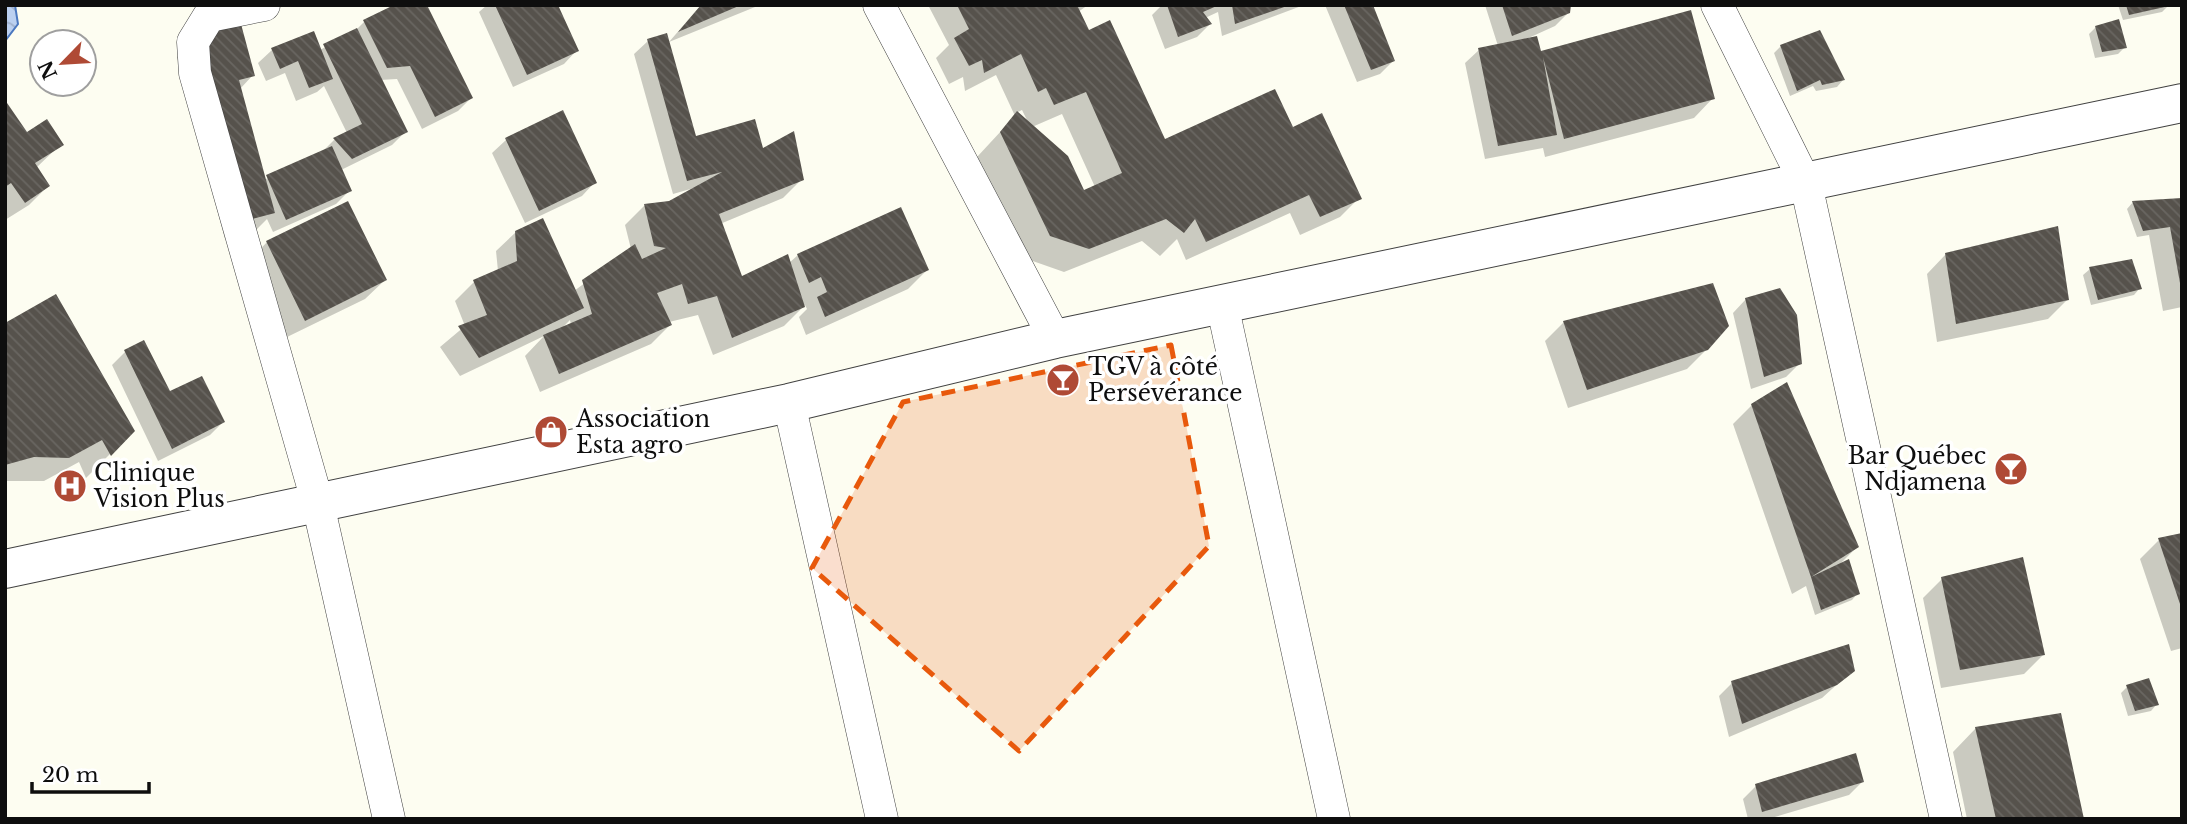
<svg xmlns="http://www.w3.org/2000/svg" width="2187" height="824" font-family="'Libre Baskerville',serif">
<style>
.water{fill:url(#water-waves);stroke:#4a77bf;stroke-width:2}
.shadow{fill:#0003;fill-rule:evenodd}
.building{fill:url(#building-back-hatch)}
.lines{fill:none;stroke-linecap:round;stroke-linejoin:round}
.minor-casing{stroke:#414141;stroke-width:33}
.tertiary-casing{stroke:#414141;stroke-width:40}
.minor{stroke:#fff;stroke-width:32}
.tertiary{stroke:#fff;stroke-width:38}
.marked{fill:#e8590c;fill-opacity:0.2;stroke:#e8590c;stroke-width:5;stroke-dasharray:14 9;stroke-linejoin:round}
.labels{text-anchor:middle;stroke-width:7;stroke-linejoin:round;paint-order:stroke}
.poi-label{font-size:23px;fill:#0e0e0e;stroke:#fff;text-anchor:start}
</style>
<defs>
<pattern id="water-waves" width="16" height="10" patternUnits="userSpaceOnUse" patternTransform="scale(1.75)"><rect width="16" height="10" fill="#bbd0f0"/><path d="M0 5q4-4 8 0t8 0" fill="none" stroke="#a0b1cd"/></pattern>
<pattern id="building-back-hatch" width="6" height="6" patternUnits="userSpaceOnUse" patternTransform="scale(1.75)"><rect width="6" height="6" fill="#56524c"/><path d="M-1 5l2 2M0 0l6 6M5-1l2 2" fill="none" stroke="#696661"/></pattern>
</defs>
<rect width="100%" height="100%" fill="#fdfdf1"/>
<!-- water -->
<path class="water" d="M5,5H15L18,24L5,41Z"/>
<!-- shadow -->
<path class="shadow" d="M487,5H557L577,50L564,64L513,87L479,12Z
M701,5H760L669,42Z
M928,5H1088L1078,12L1088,32L1164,141L1292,129L1359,198L1340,217L1300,235L1290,213L1186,260L1177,239L1160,256L1142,241L1064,272L1027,259L977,157L1015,116L996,75L965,91L963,77L949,84L936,58L949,45ZM1022,110L1029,124L1016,113ZM1062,114L1095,187L1083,193L1032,127Z
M1162,5H1304L1222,36L1218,12L1205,18L1210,24L1197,37L1165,49L1152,15Z
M1325,5H1371L1393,61L1380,74L1357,82Z
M1485,5H1569V12L1555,26L1522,41L1539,55L1713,98L1694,118L1545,157L1543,148L1485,159L1465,63L1479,50L1498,46Z
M2118,5H2168V6L2162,12L2123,20Z
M364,22L471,98L458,111L422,129L397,79L380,80L405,132L392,145L341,170L350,190L336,204L273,232L267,219L254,232L225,239L177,57L196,38L253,75L240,89L264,180L321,153L334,140L347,133L324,86L317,92L296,101L285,73L266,81L258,63L272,50L313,33L320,50L356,30Z
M2096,27L2125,47L2118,54L2095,58L2089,34Z
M648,41L695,138L762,151L802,179L783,198L720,224L741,279L789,263L798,255L927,270L908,289L806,335L799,317L807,309L805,305L784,326L713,355L698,315L669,322L670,325L651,344L540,392L525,356L544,336L460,376L440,347L465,326L455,301L474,282L498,271L496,251L516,232L574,291L631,249L625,225L644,206L670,203L694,188L673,194L634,54ZM570,320L571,325L561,329Z
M1781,46L1843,80L1837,87L1816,91L1813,86L1790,96L1774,53Z
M5,103L26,135L61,144L36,168L48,186L29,205L5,220Z
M562,113L595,182L582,196L525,223L492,153L506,140Z
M2182,199V307L2163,311L2149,235L2137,237L2127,209L2133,202Z
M267,242L385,280L365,299L285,338L248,262Z
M1946,254L2067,300L2048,319L1937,342L1927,274Z
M2090,269L2140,288L2134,295L2091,305L2083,275Z
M1746,299L1800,363L1786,377L1751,389L1733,313Z
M1564,322L1707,349L1687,369L1568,408L1545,341Z
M5,325L133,431L86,478L79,462L44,481H5Z
M125,352L169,394L223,422L210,435L158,461L112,365Z
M1752,405L1857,547L1839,565L1858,593L1852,600L1815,615L1806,586L1792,594L1733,424Z
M2182,535V648L2171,651L2140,559L2159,540Z
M1942,579L2043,655L2024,674L1941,688L1923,598Z
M1853,670L1822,698L1729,737L1719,696L1732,683Z
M2127,687L2157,704L2151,711L2128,716L2121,693Z
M1976,728L2082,819H1967L1953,752Z
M1862,782L1849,795L1768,819H1748L1743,799L1756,786Z"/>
<!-- building -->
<path class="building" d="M394,5H427L473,98L435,117L410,66L387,68L363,20Z
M495,5H558L579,51L527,75Z
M701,5H741L678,32Z
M957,5H1077L1089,30L1110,20L1165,139L1275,89L1293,127L1322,113L1362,199L1320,217L1309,195L1206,242L1195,219L1184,233L1166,219L1089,249L1050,236L1000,132L1017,111L1068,156L1084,190L1122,173L1086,92L1054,105L1046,88L1038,92L1021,54L984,73L982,60L969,66L954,38L969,29Z
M1167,5H1219L1203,12L1212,24L1178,37Z
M1232,5H1287V6L1235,24Z
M1344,5H1373L1395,61L1371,70Z
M1502,5H1571L1570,13L1512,36Z
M2126,5H2169V6L2129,15Z
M1691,10L1715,99L1564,139L1543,57L1557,135L1498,146L1478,48L1537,36L1541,51Z
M2119,19L2127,48L2102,52L2095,26Z
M241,24L255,76L239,80L275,213L244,221L195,36Z
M357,28L408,132L352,159L333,138L362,124L323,44Z
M1820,30L1845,80L1822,85L1820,80L1797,91L1780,45Z
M314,31L333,79L309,88L298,61L280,69L271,48Z
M667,33L696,136L755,119L763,148L794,131L804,180L719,214L742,276L788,254L805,307L732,338L717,296L688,304L682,284L657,293L672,325L559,374L543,335L592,314L582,280L635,244L642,259L666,248L654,246L644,204L669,201L722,172L687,181L647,39Z
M5,100L27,132L47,119L64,145L35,163L50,186L25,203L11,183L5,187Z
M563,110L597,183L539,211L505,138Z
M332,146L352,191L286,220L266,175Z
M2182,198V283H2180L2170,227L2143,231L2132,201Z
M348,201L387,280L305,321L266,241Z
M901,207L929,270L825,317L817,297L827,292L821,277L809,283L797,254Z
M543,218L584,308L479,358L458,326L487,315L473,280L517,261L515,231Z
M2058,226L2069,300L1956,324L1945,253Z
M2132,259L2142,289L2098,300L2089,267Z
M1713,283L1729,326L1708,350L1587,390L1563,321Z
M1780,288L1797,315L1802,364L1764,377L1745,298Z
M56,294L135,431L111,456L102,440L69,458L34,457L5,465V323Z
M144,340L170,391L202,376L225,422L172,449L124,350Z
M1787,382L1859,547L1811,577L1751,404Z
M2182,533V607H2181L2158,538Z
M2023,557L2045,655L1960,670L1941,577Z
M1849,559L1860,594L1821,610L1811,577Z
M1849,644L1855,671L1837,685L1742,724L1731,681Z
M2149,678L2159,705L2135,711L2126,685Z
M2061,713L2084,819H1996L1975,727Z
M1856,753L1864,782L1762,812L1755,784Z"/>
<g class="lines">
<defs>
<path id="minor" d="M264,5L209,16L193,42L195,73L318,504L389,819
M879,5L1055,339
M1717,5L1806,184L1946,819
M1222,304L1334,819
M789,403L882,819"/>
<path id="tertiary" d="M5,569L789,403L1055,339L2182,103"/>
</defs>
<!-- minor casing -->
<use href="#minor" class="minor-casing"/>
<!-- tertiary casing -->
<use href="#tertiary" class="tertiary-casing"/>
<!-- minor -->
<use href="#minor" class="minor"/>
<!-- tertiary -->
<use href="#tertiary" class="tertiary"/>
</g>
<!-- marked area -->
<path class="marked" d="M1171,345L1209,546L1019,751L812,568L903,402Z"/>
<!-- icons -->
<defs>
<symbol id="bar-disc" viewBox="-11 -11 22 22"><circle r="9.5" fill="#af4a35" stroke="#fff"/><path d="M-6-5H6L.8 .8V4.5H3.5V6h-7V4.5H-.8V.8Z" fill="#fff"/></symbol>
<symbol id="shop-disc" viewBox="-11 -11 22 22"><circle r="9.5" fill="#af4a35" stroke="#fff"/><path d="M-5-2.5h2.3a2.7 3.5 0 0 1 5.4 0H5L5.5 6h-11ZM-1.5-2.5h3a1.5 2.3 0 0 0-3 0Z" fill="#fff"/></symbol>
<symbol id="hospital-disc" viewBox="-11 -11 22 22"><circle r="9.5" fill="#af4a35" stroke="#fff"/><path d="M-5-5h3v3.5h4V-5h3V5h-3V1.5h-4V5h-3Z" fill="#fff"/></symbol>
</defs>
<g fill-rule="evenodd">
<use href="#bar-disc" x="1044" y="361" width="38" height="38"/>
<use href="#shop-disc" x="532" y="413" width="38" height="38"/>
<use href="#bar-disc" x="1992" y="450" width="38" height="38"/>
<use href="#hospital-disc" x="51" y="467" width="38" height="38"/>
</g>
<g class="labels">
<!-- poi labels -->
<g class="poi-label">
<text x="1088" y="375">TGV à côté<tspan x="1088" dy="26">Persévérance</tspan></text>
<text x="576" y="427">Association<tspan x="576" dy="26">Esta agro</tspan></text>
<text x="1986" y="464" text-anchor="end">Bar Québec<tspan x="1986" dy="26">Ndjamena</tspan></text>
<text x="94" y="481">Clinique<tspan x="94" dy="26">Vision Plus</tspan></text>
</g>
</g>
<!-- border -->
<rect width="2187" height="824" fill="none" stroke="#0e0e0e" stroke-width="14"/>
<!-- north arrow -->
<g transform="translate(63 63) rotate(245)"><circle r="33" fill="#ffffff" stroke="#9f9f9f" stroke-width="2"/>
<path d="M0-5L12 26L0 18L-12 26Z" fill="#af4a35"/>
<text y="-10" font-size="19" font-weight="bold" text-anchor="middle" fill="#0e0e0e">N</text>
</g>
<!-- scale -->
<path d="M32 782v10h117v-10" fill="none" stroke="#0e0e0e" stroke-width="3.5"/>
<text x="42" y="782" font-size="21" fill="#0e0e0e" stroke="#ffffff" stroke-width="5" paint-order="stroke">20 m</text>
</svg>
